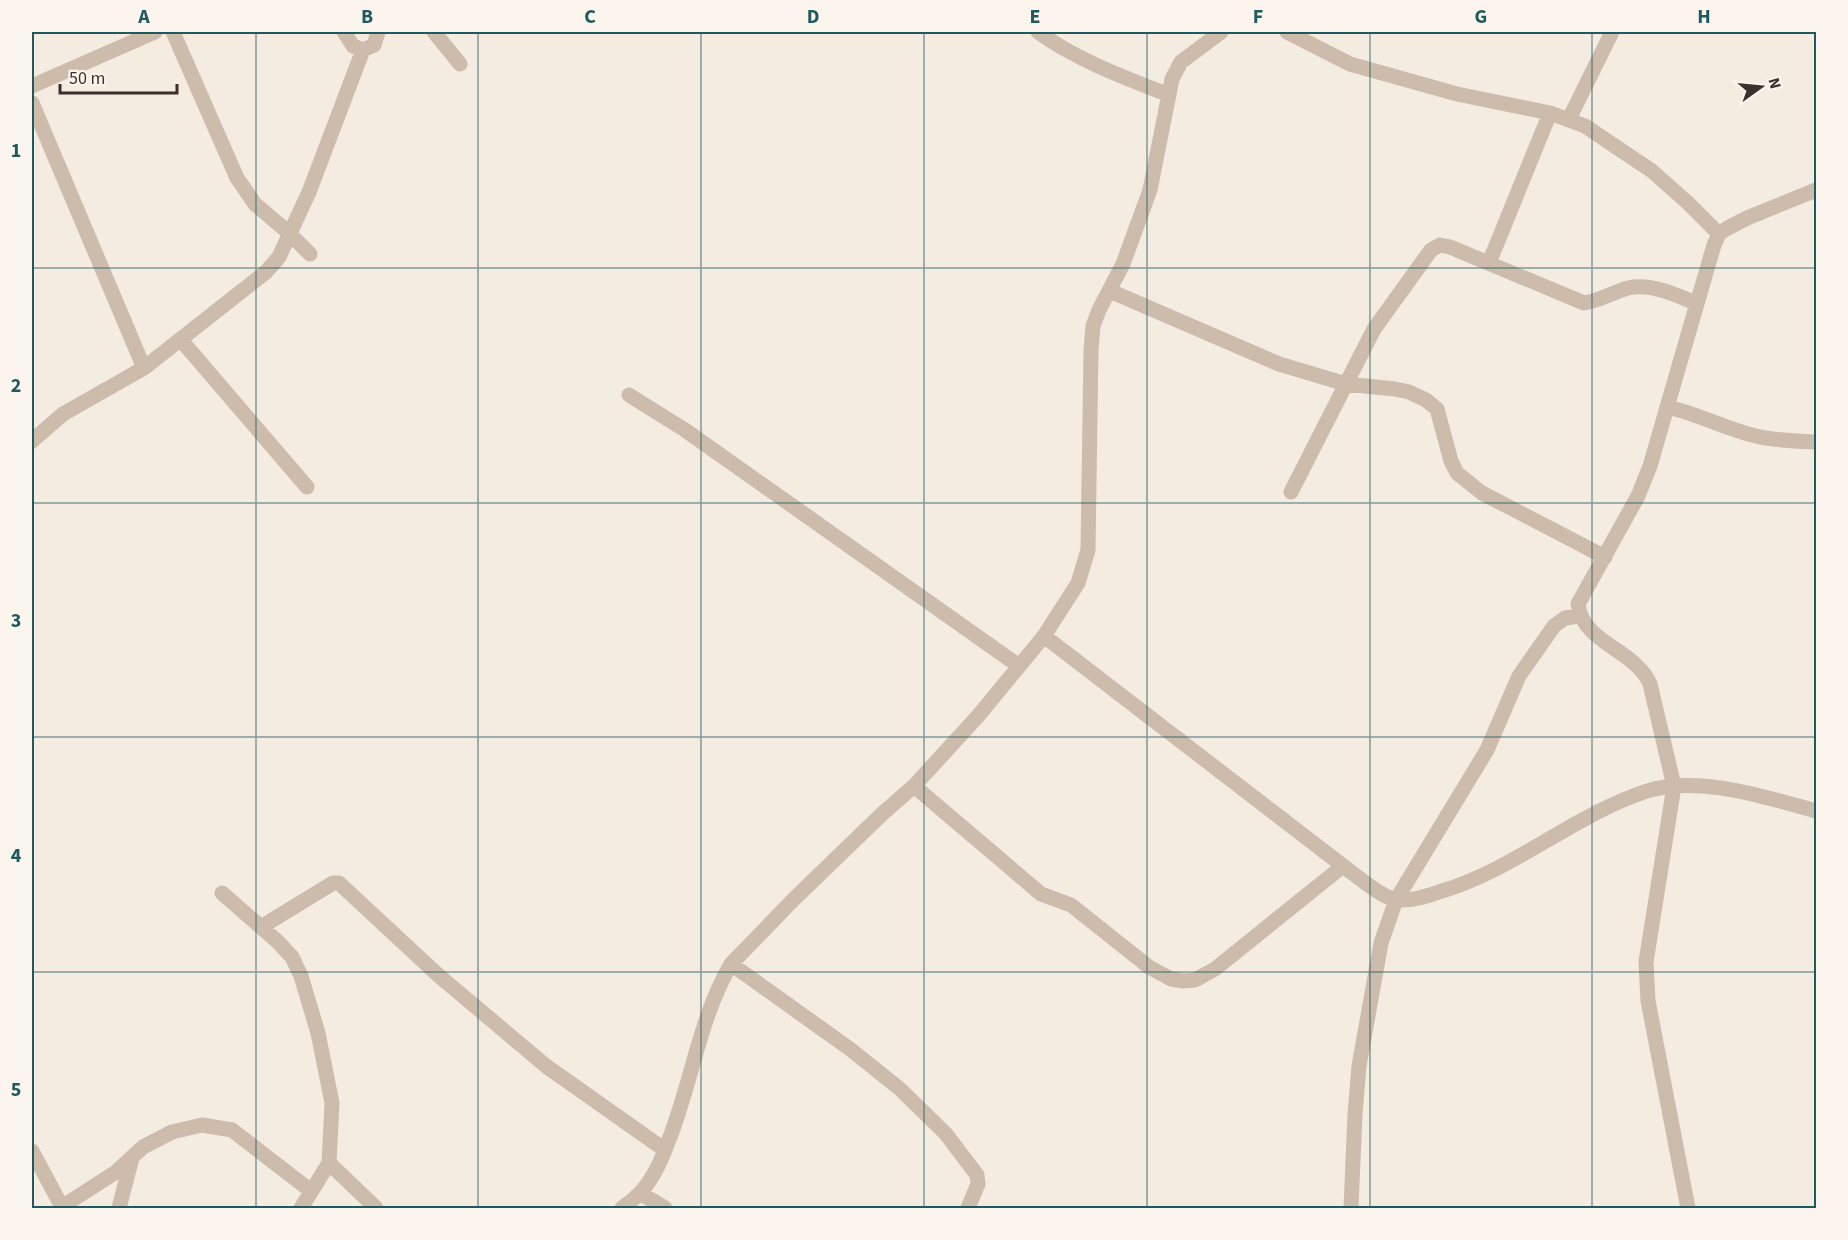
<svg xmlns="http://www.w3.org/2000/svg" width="1848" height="1240" font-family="'Source Sans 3',sans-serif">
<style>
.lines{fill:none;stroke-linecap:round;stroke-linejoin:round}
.minor{stroke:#cdbbac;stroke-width:15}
.grid{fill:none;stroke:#1f5a5e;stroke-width:1.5;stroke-opacity:0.55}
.neatline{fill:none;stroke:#1f5a5e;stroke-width:2}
.grid-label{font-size:20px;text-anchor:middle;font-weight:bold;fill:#1f5a5e}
</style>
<rect width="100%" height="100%" fill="#f4ebe1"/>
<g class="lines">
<!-- minor -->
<path class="minor" d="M173,32L237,178L255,204L289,233L310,254
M344,32L353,46L363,50
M434,32L460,64
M1038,32C1077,60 1123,77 1169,95
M1287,32L1350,64L1457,94L1550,113L1585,126L1652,171L1688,203L1719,234
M32,86L155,32
M32,103L144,368
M1569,119L1612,32
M1489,263L1550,113
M1110,291L1279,364L1346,384L1395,389L1409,392L1426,400L1437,409L1451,461L1457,473L1482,493L1605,557
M181,340L307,487
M629,395L685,430L1019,666
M1668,407C1698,414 1726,429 1756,436C1775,441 1797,441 1816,442
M32,441L63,414L144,368L266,272L279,257L309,192L363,50L374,45L378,32
M1291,492L1374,329L1431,250L1440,245L1450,247L1584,303C1600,301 1613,292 1628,288C1651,283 1677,295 1697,304
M1044,636L1351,872C1362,880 1384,899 1398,900C1413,901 1428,896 1442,891C1515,869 1574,815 1647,791C1698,775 1766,797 1816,811
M914,786L1041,894L1071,905L1149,967L1171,979L1183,981L1195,980L1215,969L1343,866
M222,893L277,941L292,957L301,976L318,1033L332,1103L329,1163L301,1208
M261,927L333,883H339L438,975L546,1066L665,1150
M731,964L850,1049L900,1089L946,1134L977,1175L978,1184L968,1208
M32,1151L62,1207
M329,1163L376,1208
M640,1193L665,1208
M60,1208L116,1172L143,1147L172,1132L202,1125L232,1130L311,1191
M119,1208L132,1158
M622,1208C628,1204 634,1199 639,1194C654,1179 663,1156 670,1137C692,1080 700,1017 731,964L794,899L882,814L914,786L978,716L1044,636L1078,583L1088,550L1091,350L1093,326L1099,310L1123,264L1150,190L1172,79L1181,62L1221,32
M1351,1208L1355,1114L1359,1066L1381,943L1396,900L1487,750L1519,676L1554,626L1565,618L1579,616
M1688,1208L1648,1001L1646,962L1674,786L1650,684C1636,650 1582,643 1578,604L1638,496L1650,466L1714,245L1719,234L1726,229L1747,218L1816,190"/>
</g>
<!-- grid -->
<path class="grid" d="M256,32V1208M478,32V1208M701,32V1208M924,32V1208M1147,32V1208M1370,32V1208M1592,32V1208M32,268H1816M32,503H1816M32,737H1816M32,972H1816"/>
<!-- border -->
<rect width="1848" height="1240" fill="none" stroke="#fbf5ee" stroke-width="66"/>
<!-- north arrow -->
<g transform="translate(1761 87) rotate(75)" stroke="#fbf5ee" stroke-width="4.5" paint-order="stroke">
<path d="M0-4.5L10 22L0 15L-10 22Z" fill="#3b302b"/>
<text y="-9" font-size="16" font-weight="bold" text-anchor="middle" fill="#3b302b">N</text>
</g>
<!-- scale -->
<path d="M60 84v9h117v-9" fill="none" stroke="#3b302b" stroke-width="3"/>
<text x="69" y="84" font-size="18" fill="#3b302b" stroke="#fbf5ee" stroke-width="4.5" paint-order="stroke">50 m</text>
<rect x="33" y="33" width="1782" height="1174" class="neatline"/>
<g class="grid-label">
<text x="144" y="23">A</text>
<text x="367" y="23">B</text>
<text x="590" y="23">C</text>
<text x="813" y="23">D</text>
<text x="1035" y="23">E</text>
<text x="1258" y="23">F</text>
<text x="1481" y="23">G</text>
<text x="1704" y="23">H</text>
<text x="16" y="157">1</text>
<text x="16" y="392">2</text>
<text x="16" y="627">3</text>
<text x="16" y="862">4</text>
<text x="16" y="1096">5</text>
</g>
</svg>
